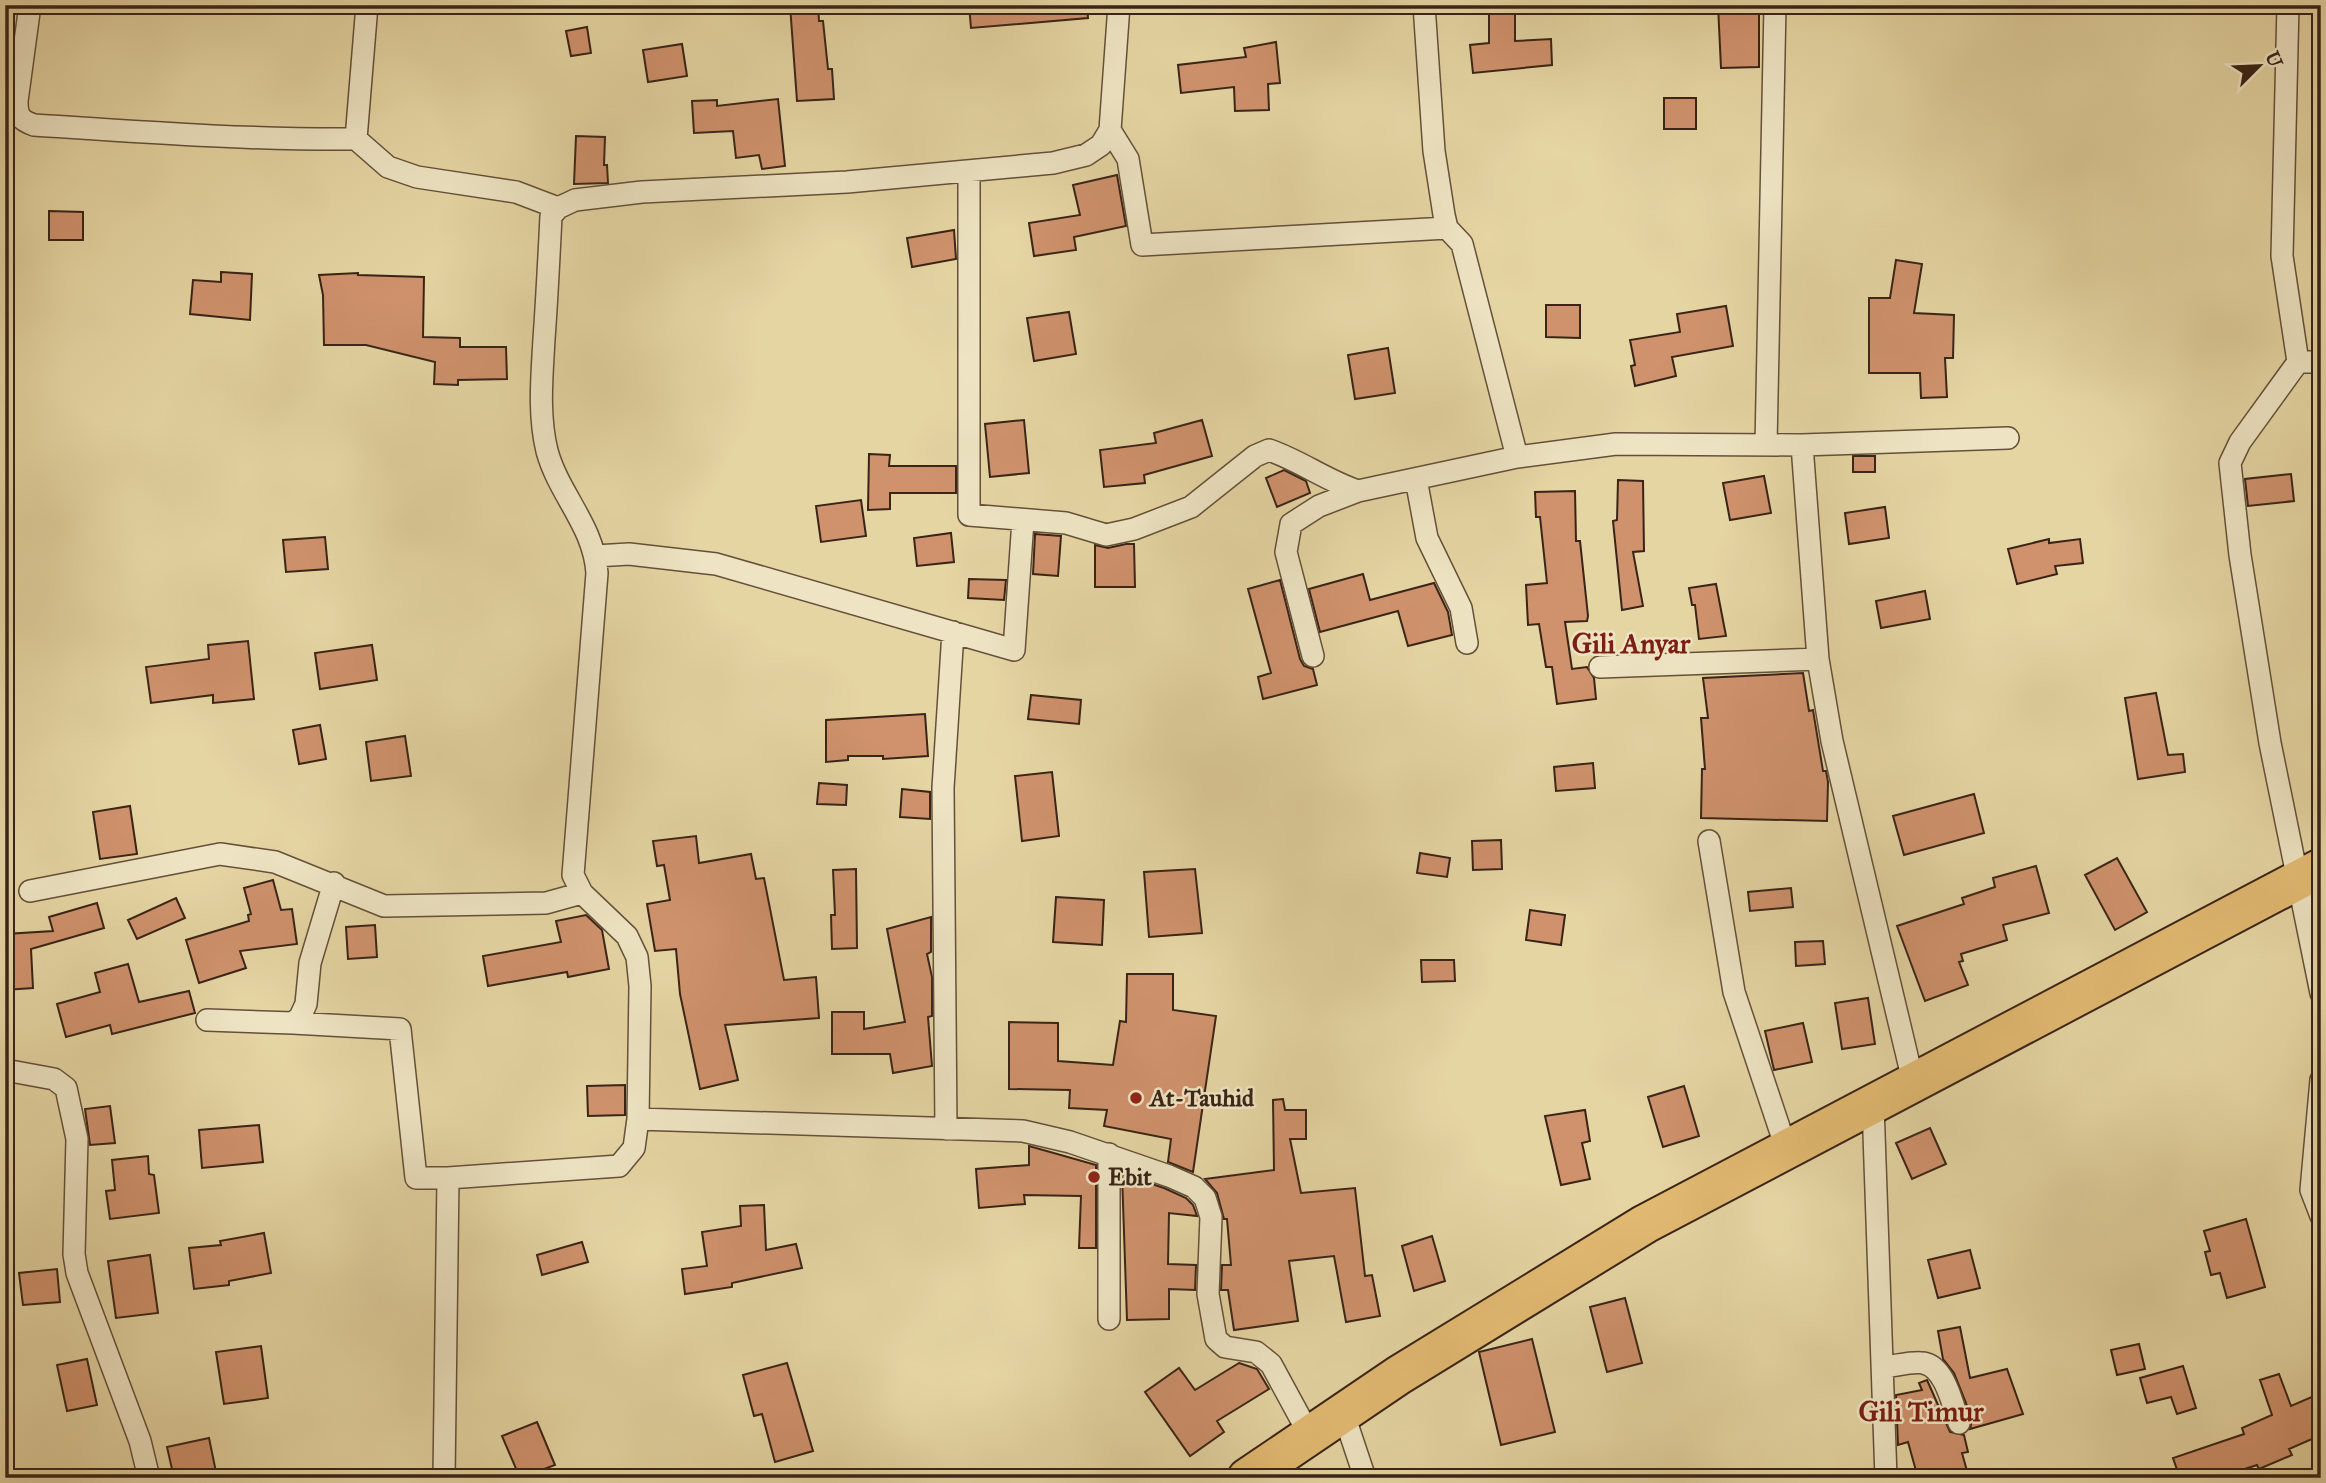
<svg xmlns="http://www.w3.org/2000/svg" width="2326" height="1483" font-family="'IM FELL Great Primer',serif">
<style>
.building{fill:#cf926d;stroke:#392417;stroke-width:2}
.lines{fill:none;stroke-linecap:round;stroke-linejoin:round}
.street-casing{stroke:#64503a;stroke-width:24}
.highway-casing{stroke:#392417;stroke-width:42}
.street{stroke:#eee4c3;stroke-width:21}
.highway{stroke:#e2ba72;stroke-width:38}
.poi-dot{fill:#8f2418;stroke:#eee4c3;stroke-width:2.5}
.labels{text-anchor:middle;stroke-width:5;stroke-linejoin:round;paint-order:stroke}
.poi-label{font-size:24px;font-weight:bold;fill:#392417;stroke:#eee4c3;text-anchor:start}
.quarter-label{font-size:28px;font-weight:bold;fill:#7a1f14;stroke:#eee4c3}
</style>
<rect width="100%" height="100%" fill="#e5d5a3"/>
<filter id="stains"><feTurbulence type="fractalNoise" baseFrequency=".00286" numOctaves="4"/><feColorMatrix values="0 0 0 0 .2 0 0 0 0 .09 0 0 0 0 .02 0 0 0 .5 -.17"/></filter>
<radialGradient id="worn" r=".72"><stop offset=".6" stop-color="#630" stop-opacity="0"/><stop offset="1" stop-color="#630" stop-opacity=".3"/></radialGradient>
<!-- building -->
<path class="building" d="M790,5H818L819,21H823L828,69H832L834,99L797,101Z
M969,5H1087L1088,18L971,28Z
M1718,5H1759V67L1721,68Z
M1489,10H1515V41L1551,39L1552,65L1473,73L1470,45L1489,43Z
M587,27L591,53L571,56L566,31Z
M1276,42L1280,83L1268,84L1269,110L1235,111L1234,87L1181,93L1178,65L1246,57L1244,48Z
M682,44L687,76L648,82L643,50Z
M1664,98H1696V129H1664Z
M778,99L785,166L762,169L759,155L736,158L733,131L694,133L692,101L717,100V106Z
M576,136L605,137L604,165H607L608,183L574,184Z
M1117,175L1126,226L1074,237L1076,250L1034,256L1029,223L1080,215L1073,185Z
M49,211L83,212V240H49Z
M954,230L956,259L912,267L907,238Z
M1896,260L1922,264L1914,313L1954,315L1953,358H1945L1947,397L1921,398L1920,373H1869V298H1890Z
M221,272L252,274L250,320L190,314L193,280L221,282Z
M358,273V275L424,277L423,337L460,338V347H506L507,379L458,380V385L434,384L435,362L366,345H324L323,295L319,275Z
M1546,305H1580V338L1546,337Z
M1726,306L1733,346L1672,357L1676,376L1635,386L1631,366L1635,365L1630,340L1680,332L1677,314Z
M1069,312L1076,354L1034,361L1027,318Z
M1388,348L1395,393L1355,399L1348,355Z
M1024,420L1029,473L990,477L985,424Z
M1202,420L1212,456L1144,475L1145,483L1104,487L1100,450L1156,443L1154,433Z
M869,454L890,455L889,466H956V493H890V509L868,510Z
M1853,456H1875V472H1853Z
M1284,470L1306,481L1310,493L1277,507L1266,478Z
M2291,474L2294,501L2248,506L2245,479Z
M1764,476L1771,513L1730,520L1723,483Z
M1618,480L1643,481L1644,551L1633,552L1643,606L1622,610L1613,521L1617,520Z
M1575,491L1576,541H1580L1588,616L1587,621L1565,622L1572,669L1587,667L1594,678L1596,699L1557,704L1552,667H1546L1539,624L1528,625L1526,585L1547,583L1540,517H1536L1535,492Z
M861,500L866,536L821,542L816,506Z
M1885,507L1889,538L1849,544L1845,513Z
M951,533L954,562L917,566L914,538Z
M1035,534L1061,536L1058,576L1033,574Z
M325,537L328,569L286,572L283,540Z
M2049,539V543L2080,539L2083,563L2055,566L2057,574L2017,584L2008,549Z
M1126,544H1134L1135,587H1095V545L1108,548Z
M1363,574L1370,600L1434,583L1448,612L1452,635L1408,646L1398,611L1320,632L1309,589Z
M969,579L1006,580L1004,600L968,598Z
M1280,580L1300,659L1304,666L1313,669L1317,685L1263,699L1258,677L1271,673L1248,589Z
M1716,584L1726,636L1699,639L1695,605H1692L1689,588Z
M1925,591L1930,619L1881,628L1876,601Z
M248,641L254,699L213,703V695L151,703L146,667L209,659L208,645Z
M372,645L377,680L320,689L315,653Z
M1803,673L1809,711L1813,710L1823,771H1826L1828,782L1827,821L1701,818L1702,769H1705L1701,718H1708L1703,678Z
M2156,693L2168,755L2183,754L2185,772L2138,779L2125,698Z
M1031,695L1081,700L1079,724L1028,719Z
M925,714L928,756L883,759V756H848V760L826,762V720Z
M320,725L326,759L299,764L293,730Z
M405,736L411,776L371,781L366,742Z
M1593,763L1595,788L1556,791L1554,767Z
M1052,772L1059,836L1022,841L1015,776Z
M819,783L847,785L846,805L817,804Z
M902,789L930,792V819L900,817Z
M1974,794L1984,833L1904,855L1893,816Z
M130,806L137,854L100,859L93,812Z
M696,836L699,863L751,854L756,879L764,878L784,980L816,977L819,1018L725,1025L738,1080L700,1089L680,994L676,949L655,951L647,904L670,900L664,865L657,866L653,841Z
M1501,840L1502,869L1473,870L1472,841Z
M1420,853L1450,858L1447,877L1417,873Z
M2117,858L2147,912L2115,930L2085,875Z
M2036,866L2049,913L2003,925L2007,940L1961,954L1963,961L1959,962L1968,985L1925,1001L1897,926L1964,904L1962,898L1995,887L1993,878Z
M856,869L857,948L832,949L831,915H835L833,870Z
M1195,869L1202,933L1149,937L1144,872Z
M273,880L281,910L292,909L297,944L240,951L246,968L199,983L186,940L249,921L248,915L251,914L244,888Z
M1791,888L1793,907L1750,911L1748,892Z
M1056,897L1104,900L1102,945L1053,942Z
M176,898L185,918L137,939L128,920Z
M97,903L104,928L31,949L33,988L5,990V934L53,931L49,917Z
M1530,910L1565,915L1561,945L1526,940Z
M586,915L602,930L609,969L568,977L567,972L488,986L483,956L561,942L556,921Z
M931,917V952L927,954L932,977V1016L928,1017L932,1066L893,1073L890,1054H832V1012H864V1029L905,1022L887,929Z
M375,925L377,957L348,959L346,927Z
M1823,941L1825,964L1796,966L1795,942Z
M1421,960H1454L1455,981L1422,982Z
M128,964L139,1002L189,991L195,1013L112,1034L110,1025L66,1037L57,1004L100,992L95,973Z
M1127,974H1173V1010L1216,1016L1193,1172L1168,1162L1171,1139L1104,1126L1107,1110L1069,1108L1070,1090L1009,1089V1022L1058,1023V1061L1113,1065L1120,1021L1126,1022Z
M1868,998L1875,1044L1842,1049L1835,1003Z
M1803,1023L1812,1062L1774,1070L1765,1031Z
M625,1085V1115L588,1116L587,1086Z
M1684,1086L1699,1136L1663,1147L1648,1097Z
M1283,1099L1285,1110H1306V1139H1290L1301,1193L1355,1188L1365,1276L1372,1275L1380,1316L1346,1322L1334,1256L1289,1261L1298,1321L1234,1330L1228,1290H1221L1222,1265H1231L1227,1219H1224L1217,1193L1205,1179L1274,1170L1273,1100Z
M110,1106L115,1143L90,1145L85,1109Z
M1585,1110L1590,1141L1582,1143L1590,1179L1561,1185L1545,1116Z
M259,1125L263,1162L202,1168L199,1130Z
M1930,1128L1946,1164L1912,1179L1896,1143Z
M1029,1146L1096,1165V1248H1079L1081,1196L1024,1195L1025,1204L979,1208L976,1169L1029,1165Z
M148,1156L149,1174L154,1175L159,1213L110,1219L106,1191L115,1190L112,1160Z
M1122,1174L1164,1188L1186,1198L1193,1205L1197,1216L1169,1213L1168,1264L1196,1265L1195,1290L1169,1289V1319L1127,1320Z
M764,1205L766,1250L796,1244L802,1268L732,1283V1287L685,1294L682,1269L707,1266L702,1232L741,1226L740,1206Z
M2246,1219L2265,1287L2227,1298L2220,1273L2211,1275L2205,1252L2210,1251L2204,1231Z
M264,1233L271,1273L229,1281V1285L194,1289L189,1248L221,1245L220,1241Z
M1432,1236L1445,1281L1414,1291L1402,1246Z
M582,1242L588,1262L542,1275L537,1255Z
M1970,1250L1980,1288L1938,1298L1928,1260Z
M150,1255L158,1313L116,1318L108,1261Z
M57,1269L60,1302L23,1305L19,1273Z
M1625,1298L1642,1363L1607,1372L1590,1307Z
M1960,1327L1970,1378L2007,1369L2023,1414L1970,1429L1972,1420L1966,1403L1954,1373L1943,1359L1938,1331Z
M1532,1339L1555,1432L1501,1445L1479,1352Z
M2139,1344L2145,1369L2117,1375L2111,1350Z
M261,1346L268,1398L224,1404L216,1352Z
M87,1359L97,1405L67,1411L57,1365Z
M787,1363L813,1451L775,1462L762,1414L754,1416L743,1375Z
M1239,1363L1257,1369L1269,1389L1217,1421L1224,1432L1190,1456L1145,1392L1179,1368L1195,1390Z
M2183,1366L2196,1408L2177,1414L2171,1397L2147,1403L2140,1378Z
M2279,1374L2291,1406L2321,1393V1435L2289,1449L2292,1455L2259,1469L2257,1465L2217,1478H2180L2173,1458L2244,1434L2242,1428L2272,1415L2260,1380Z
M1927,1380L1950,1432L1964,1435L1968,1452L1962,1453L1969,1478H1918L1908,1442L1898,1445L1896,1395L1922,1390L1919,1383Z
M537,1422L555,1465L520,1478L502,1436Z
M209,1438L216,1472L174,1478L167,1447Z"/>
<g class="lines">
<defs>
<path id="street" d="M30,5L17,101C17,116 20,120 34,125C142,132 248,140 356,139
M367,5L356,139L388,167L417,177L516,192L558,208
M1424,5L1434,151L1444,215L1447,228L1462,244L1517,457
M2288,5L2282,256L2298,362L2240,442L2230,463L2240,555L2270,743L2321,993
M1110,130L1128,159L1142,245L1447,228
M969,171V515L1066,523L1106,535L1134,529L1191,507L1255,456L1269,450C1301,461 1327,481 1358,491L1517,457L1616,444L1802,445L1818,659L1832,741L1914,1085
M2298,362H2321
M1766,445L1775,5
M1802,445L2008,438
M1416,479L1427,538L1461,608L1467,643
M595,556L629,554L716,564L1014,650L1023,520
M1313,656L1286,552L1291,524L1319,506L1358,491
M1600,667L1818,659
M1709,841L1734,992L1786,1148
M30,891L220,854L275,862L384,906L546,903L582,893
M207,1020L293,1023L300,1017L306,1004L310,963L334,883
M293,1023L400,1029L416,1178H448
M5,1070L54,1079L66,1088L77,1139L74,1254L77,1273L140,1441L149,1478
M2321,1080L2311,1190L2321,1216
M1873,1105L1886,1478
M638,1119L1023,1131L1070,1142L1169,1176L1194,1187L1205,1198L1211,1217L1208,1294L1216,1339L1225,1347L1256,1352L1271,1364L1309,1434
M946,1129L943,788L953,632
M1109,1154V1319
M1884,1367C1896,1366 1912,1361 1923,1363C1945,1366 1953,1406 1959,1423
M1343,1412L1365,1478
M444,1478L448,1178L619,1166L634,1148L638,1119L640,986L637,957L627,936L582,893L573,875L597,573C594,526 559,495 547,451C538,414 542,376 544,339C547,298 549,257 551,216L558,208L575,200L642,192L847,182L1053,163L1086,155L1101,145L1110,130L1119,5"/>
<path id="highway" d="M1247,1478L1399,1375L1645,1224L2321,868"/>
</defs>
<!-- street casing -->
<use href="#street" class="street-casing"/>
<!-- highway casing -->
<use href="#highway" class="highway-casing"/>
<!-- street -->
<use href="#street" class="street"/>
<!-- highway -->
<use href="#highway" class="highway"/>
</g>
<!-- markers -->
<g class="poi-dot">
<circle cx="1136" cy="1098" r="7"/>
<circle cx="1094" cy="1177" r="7"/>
</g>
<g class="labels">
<!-- poi labels -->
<g class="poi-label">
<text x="1150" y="1106">At-Tauhid</text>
<text x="1108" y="1185">Ebit</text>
</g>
<!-- quarter labels -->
<g class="quarter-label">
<text x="1631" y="653">Gili Anyar</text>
<text x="1921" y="1421">Gili Timur</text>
</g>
</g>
<!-- margin -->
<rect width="2326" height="1483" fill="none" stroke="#e5d5a3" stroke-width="28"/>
<rect x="7" y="7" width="2312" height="1469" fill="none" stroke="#392417" stroke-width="3.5"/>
<rect x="14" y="14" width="2298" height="1455" fill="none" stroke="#392417" stroke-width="2"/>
<!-- north arrow -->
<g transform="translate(2259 66) rotate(66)" stroke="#eee4c3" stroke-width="5" paint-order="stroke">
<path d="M0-5L12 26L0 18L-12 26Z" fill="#392417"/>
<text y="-10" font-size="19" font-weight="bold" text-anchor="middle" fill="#392417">U</text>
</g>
<rect width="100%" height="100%" filter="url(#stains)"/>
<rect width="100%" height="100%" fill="url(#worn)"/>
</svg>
